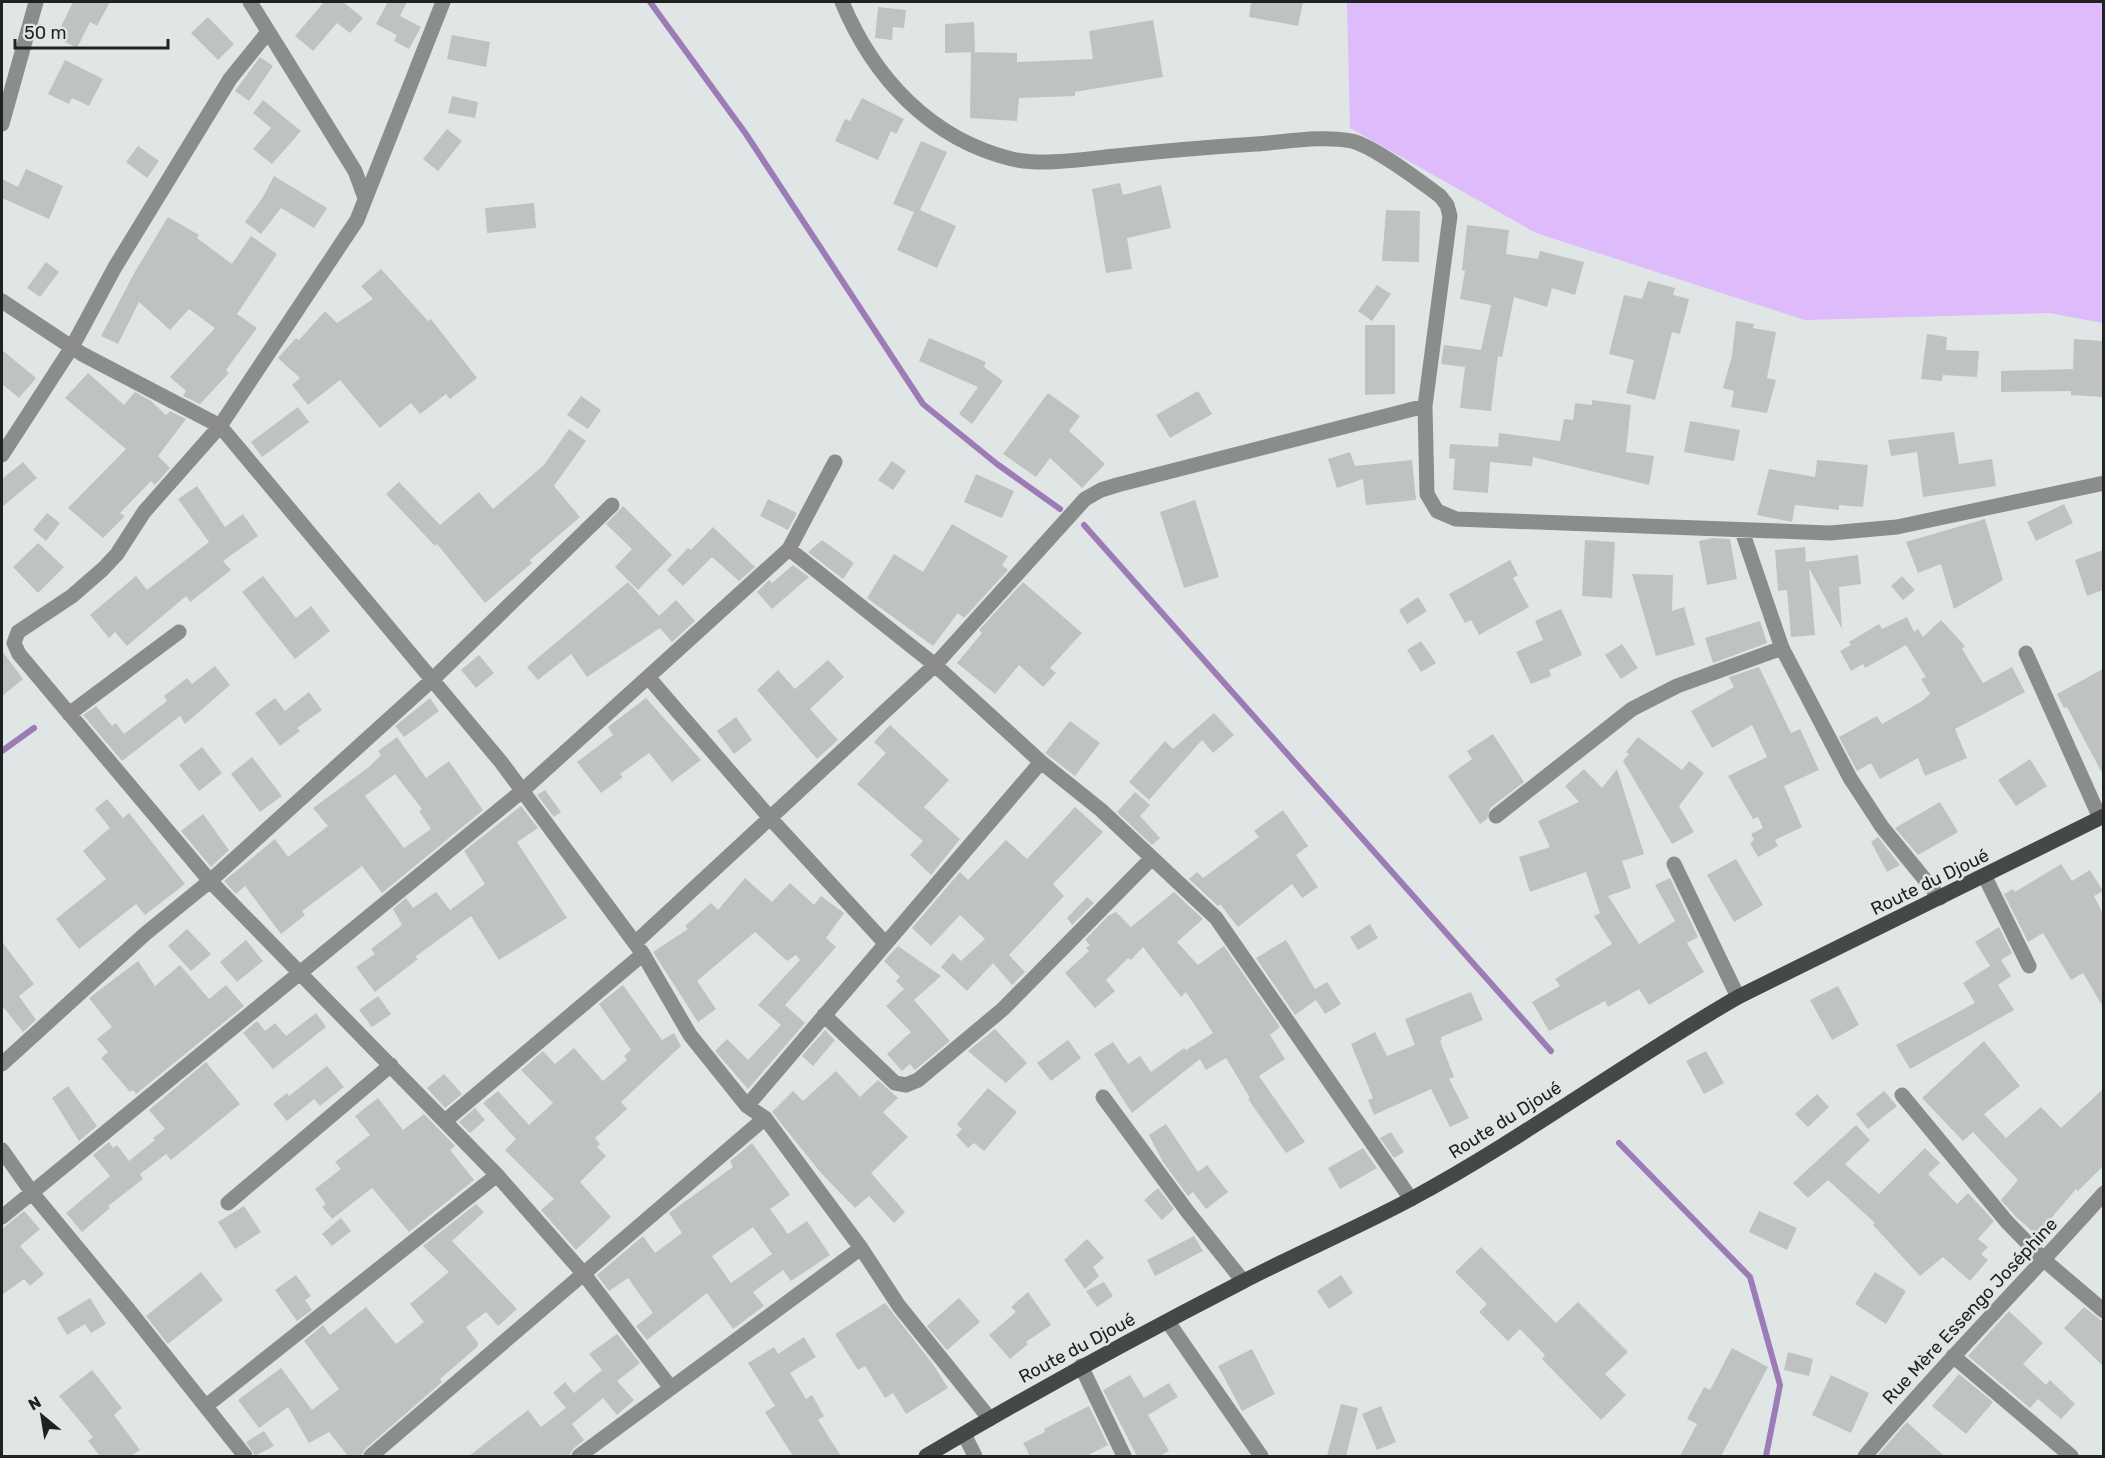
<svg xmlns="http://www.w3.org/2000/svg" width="2105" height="1458" font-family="Rubik,sans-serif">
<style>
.grass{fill:#debbfb}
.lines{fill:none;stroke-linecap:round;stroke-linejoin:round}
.stream{stroke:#9c7bb6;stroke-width:6}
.building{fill:#bec3c2;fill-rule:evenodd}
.minor{stroke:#8b8d8d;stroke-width:15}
.major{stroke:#444847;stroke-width:15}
.labels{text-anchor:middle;stroke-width:5;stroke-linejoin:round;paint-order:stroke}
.street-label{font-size:18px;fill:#202222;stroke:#e0e6e5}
</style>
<rect width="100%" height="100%" fill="#e0e6e5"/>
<!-- grass -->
<path class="grass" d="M1347,2H2103V323L2049,313L1805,320L1536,233L1350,128Z"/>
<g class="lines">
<!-- stream -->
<path class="stream" d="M650,2L746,134L923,404L997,464L1060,509
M1084,525L1551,1051
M2,751L34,728
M1619,1143L1750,1277L1780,1385L1766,1456"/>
</g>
<!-- building -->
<path class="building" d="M73,2H110L97,26L90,22L77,48L56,37Z
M324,2H343L363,18L350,33L337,23L313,51L295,36Z
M388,2H407L400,16L421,27L409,49L394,41L397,35L376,24Z
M1251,2H1303L1298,26L1249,17Z
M878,7L906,10L904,28L893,27L892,40L875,38Z
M208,17L234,44L218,60L191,33Z
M1153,20L1163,77L1075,92V96L1019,98L1017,121L970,118L971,52L1017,53V62L1093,59L1089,31Z
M974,22L975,52L945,53V24Z
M452,35L490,42L486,67L447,59Z
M260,57L273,66L249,101L235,91Z
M65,60L103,79L89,106L72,98L69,104L48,94Z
M452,96L478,102L475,118L448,113Z
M862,98L904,119L896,134L891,131L878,160L835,141L845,119L850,121Z
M263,100L301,131L272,164L253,149L271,128L253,113Z
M447,129L462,141L438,171L423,159Z
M921,141L947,152L920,210L956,226L937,268L897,250L914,212L893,204Z
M138,146L159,161L147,178L126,162Z
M26,169L63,186L49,219L2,198V179L18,187Z
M274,176L327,208L314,228L281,208L261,234L245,222L263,197Z
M1120,183L1123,195L1161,185L1171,228L1127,238L1132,269L1106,273L1092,189Z
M534,203L536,228L487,233L485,208Z
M1386,210L1420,211L1419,262L1382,261Z
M168,217L199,235L197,238L232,264L251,236L277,254L237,314L257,328L226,370L229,373L200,404L183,396L186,391L170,377L215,328L189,309L170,330L139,302L118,344L101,336L136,270Z
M1467,225L1509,230L1506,254L1538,259L1540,251L1584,262L1575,295L1552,288L1547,307L1514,297L1502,357L1498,356L1491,411L1460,408L1465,367L1441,364L1444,345L1481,350L1491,305L1460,299L1465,271L1462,270Z
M46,262L59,272L40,297L27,288Z
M381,269L428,321L431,319L477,378L450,399L446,394L420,414L411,403L380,428L340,380L308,405L292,385L300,378L278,358L296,338L299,340L325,311L337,323L373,299L361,286Z
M1648,281L1675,288L1673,295L1689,299L1680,334L1672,332L1655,400L1626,393L1634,360L1609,354L1624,295L1642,299Z
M1377,285L1391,294L1372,321L1358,311Z
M1736,321L1754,324L1753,328L1776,332L1767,378L1776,380L1767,413L1731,407L1734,391L1723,388L1732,356Z
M1365,325H1395V394L1365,395Z
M1927,334L1947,337L1946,350L1979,351L1977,377L1943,375L1942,381L1921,379Z
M929,338L986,362L984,367L1003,381L972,424L959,414L978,387L919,361Z
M2074,339L2103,341V397L2071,395V391L2001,392V371L2073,369Z
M2,350L36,378L19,398L2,384Z
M88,373L124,405L135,392L151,401L166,415L170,411L186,419L158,456L170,468L155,485L151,481L120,513L125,516L103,538L68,508L126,449L65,398Z
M1198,391L1212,414L1170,438L1156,415Z
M1048,393L1080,416L1069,431L1105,464L1082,488L1050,458L1036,477L1003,454Z
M581,396L601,410L588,429L567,415Z
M1592,400L1631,405L1626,452L1654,456L1649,485L1533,457L1532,466L1490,462L1488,493L1453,490L1455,459L1449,458L1450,444L1498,447L1499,433L1560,441L1564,419L1573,420L1575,403L1592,405Z
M298,407L309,422L262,457L251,442Z
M1690,421L1740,430L1734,461L1684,452Z
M569,429L586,441L554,486L580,517L530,560L532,563L485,603L437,544L435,546L386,494L399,482L440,525L479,492L493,509L544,465Z
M1954,432L1959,464L1992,459L1996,486L1923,497L1917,452L1891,456L1888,440Z
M1350,452L1355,466L1412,460L1416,500L1366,505L1363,479L1337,488L1328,459Z
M1817,460L1868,465L1863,507L1839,505V510L1795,505L1792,522L1757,515L1769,469L1815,477Z
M892,461L906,471L893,490L878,480Z
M23,462L37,478L2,507V479Z
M976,474L1014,491L1002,518L964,502Z
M197,486L225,527L243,514L258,536L223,561L231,570L190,602L186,596L127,646L115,632L109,638L90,615L136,576L147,590L209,542L178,499Z
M768,499L797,513L788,530L760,516Z
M1195,500L1219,577L1184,588L1160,512Z
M2064,504L2073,523L2036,541L2027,522Z
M623,506L672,555L638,590L615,567L632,549L606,524Z
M47,513L60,523L46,541L33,530Z
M1985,519L2003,580L1954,609L1941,564L1918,573L1906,542Z
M952,524L1008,556L1002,565L1008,570L964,618L958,613L933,646L867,598L894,554L923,572Z
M713,527L755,567L739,581L712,557L683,586L667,570L688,548L691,550Z
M1713,538L1730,539L1737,579L1707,585L1699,541Z
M822,540L854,563L843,579L808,552Z
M1585,540L1615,542L1612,598L1582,596Z
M38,543L64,567L38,593L13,567Z
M1805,547L1806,562L1858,555L1861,584L1839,587L1842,629L1809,568L1815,635L1791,637L1787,590L1778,591L1775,550Z
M2103,550V590L2087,596L2075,560Z
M1510,560L1518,575L1513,578L1529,607L1479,635L1471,620L1465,623L1449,594Z
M793,565L809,577L772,609L757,592L769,580L772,583Z
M1632,574L1673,575L1672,611L1684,607L1695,645L1656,656Z
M263,576L296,618L311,606L330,631L295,659L242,592Z
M1902,576L1915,590L1903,600L1891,586Z
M628,582L659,616L676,600L695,621L672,642L660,628L587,677L571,654L538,680L527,667Z
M1023,582L1082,633L1050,668L1056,673L1043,687L1019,665L995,694L957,663L982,633L979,630Z
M1418,597L1427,611L1407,624L1399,610Z
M1561,609L1582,655L1549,670L1551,676L1531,684L1516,652L1543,640L1535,621Z
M1907,617L1914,632L1918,629L1923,637L1941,620L1965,646L1962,649L1983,683L2012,667L2025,692L1955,729L1967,758L1925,776L1918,758L1880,779L1871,763L1857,771L1839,737L1877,716L1882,724L1922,701L1930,694L1921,679L1926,677L1906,645L1865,668L1863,664L1851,671L1840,651L1851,645L1849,642L1879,624L1882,629Z
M1760,621L1767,643L1713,663L1705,638Z
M1421,641L1436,663L1421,672L1407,650Z
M1622,644L1638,668L1621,679L1605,655Z
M2,651L23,679L2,696Z
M479,655L494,673L476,688L461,670Z
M828,660L844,677L810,709L838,740L817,759L757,690L778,670L795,689Z
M215,666L230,685L185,724L180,716L122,761L83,715L96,706L112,726L116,723L124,734L167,701L164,696L187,678L192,684Z
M1759,667L1791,733L1800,729L1819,770L1784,786L1802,827L1775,840L1778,846L1758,857L1750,843L1754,840L1751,834L1763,828L1758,817L1753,819L1728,776L1767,757L1752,725L1712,748L1691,711L1734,687L1729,677Z
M2103,669V775L2067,707L2064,708L2057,694Z
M309,692L322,710L297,728L300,731L280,746L255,713L275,698L285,711Z
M430,698L439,711L404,737L395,726Z
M646,698L701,760L672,782L649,753L620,774L623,777L601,793L577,762L613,735L608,727Z
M1214,713L1234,735L1213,753L1202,740L1149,800L1129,782L1165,741L1173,749Z
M736,717L752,740L734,754L717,731Z
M1070,721L1100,743L1075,776L1045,753Z
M890,725L949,780L924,807L960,839L931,875L910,855L923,841L857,784L886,753L874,742Z
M1493,734L1524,782L1490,808L1487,819L1480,824L1448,776L1472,759L1467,751Z
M397,737L426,778L449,761L483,810L382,893L362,866L302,911L305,915L281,934L245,886L236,894L224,881L275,839L288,857L328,826L313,808L369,767L381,755L378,751ZM395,774L422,809L419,811L431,829L404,848L365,796Z
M1638,737L1682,770L1689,761L1704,773L1679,806L1694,832L1672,844L1623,761L1629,754L1626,752Z
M202,747L222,773L199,791L179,765Z
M252,757L282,796L260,812L231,774Z
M2030,759L2047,786L2016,806L1998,780Z
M1584,769L1602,788L1617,769L1644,854L1622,861L1631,888L1608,896L1639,944L1675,921L1655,885L1670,878L1698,937L1687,943L1704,972L1649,1005L1639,989L1608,1007L1605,1001L1549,1031L1532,1002L1560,986L1555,979L1612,944L1594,916L1600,913L1586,872L1530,892L1519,857L1550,847L1538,821L1579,802L1565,786Z
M545,790L561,812L554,817L537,795Z
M1135,792L1150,805L1140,816L1160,838L1152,845L1117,812Z
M107,799L123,818L129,813L185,884L145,915L136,904L79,949L56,919L106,879L83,851L110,828L95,809Z
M1940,802L1958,832L1918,855L1895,828Z
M521,806L538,828L517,842L567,918L499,960L471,916L415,957L418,959L375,992L356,967L375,954L371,949L402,925L393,909L406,898L413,908L436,892L450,910L485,884L464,851Z
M1075,807L1103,832L1053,884L1064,896L1009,955L1025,972L1012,985L993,963L967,991L941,967L953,953L961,961L985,939L960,915L931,946L912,928L960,872L968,880L1006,840L1027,859Z
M1283,810L1308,846L1296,855L1318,887L1302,898L1292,884L1238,927L1220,904L1218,906L1189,879L1197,872L1203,878L1259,837L1254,831Z
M203,814L229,850L211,867L181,831Z
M1878,837L1900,865L1887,872L1871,842Z
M1736,859L1763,905L1734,922L1707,875Z
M2061,864L2072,881L2090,870L2103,891L2094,896L2103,914V1007L2083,973L2071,980L2043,933L2028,942L2004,894L2013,889L2015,892Z
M745,878L772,902L790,883L814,905L821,896L844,913L826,938L836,947L785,1005L805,1023L748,1089L715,1051L727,1039L748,1060L781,1025L758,1005L800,960L796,955L787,961L755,932L697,981L716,1009L698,1022L653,952L688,929L685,926L711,903L718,910Z
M1174,892L1203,919L1177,942L1198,965L1224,946L1280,1027L1270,1035L1285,1059L1259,1076L1305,1142L1286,1153L1248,1099L1250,1098L1226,1058L1206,1070L1200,1059L1132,1113L1094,1054L1113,1042L1128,1064L1140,1056L1151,1072L1184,1048L1186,1050L1213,1033L1186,992L1181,997L1143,947L1131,960L1128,958L1106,980L1115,991L1095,1008L1065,973L1089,951L1086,948L1090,945L1085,940L1108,916L1116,912L1131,927Z
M1087,897L1094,903L1072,925L1067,918Z
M1370,924L1378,938L1358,950L1350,937Z
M1999,927L2012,953L2001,960L2011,976L1998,985L2014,1010L1910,1069L1896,1045L1975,1003L1963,983L1990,966L1975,942Z
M187,929L211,954L191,971L168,946Z
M246,940L263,961L237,982L220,962Z
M1286,940L1315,989L1327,982L1341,1004L1325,1014L1316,1000L1295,1015L1256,958Z
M2,942L34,984L19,996L36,1020L23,1032L4,1008L2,1009Z
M898,946L941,976L914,1000L950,1041L915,1070L910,1064L902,1071L887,1054L911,1032L886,1006L904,989L896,981L900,977L884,961Z
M138,961L155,986L180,965L209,999L226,985L244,1006L136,1094L133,1090L130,1092L101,1058L108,1052L97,1039L112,1027L89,998Z
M623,985L662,1040L674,1033L681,1046L621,1102L627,1109L595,1138L600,1144L597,1147L606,1156L580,1182L611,1217L576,1250L541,1210L554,1199L505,1150L516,1139L483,1103L498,1091L529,1125L553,1103L521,1070L543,1051L555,1064L574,1048L603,1081L627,1060L624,1056L631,1050L599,1004Z
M1838,986L1859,1025L1832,1040L1810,1000Z
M1471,992L1483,1020L1441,1037L1442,1040L1440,1041L1454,1077L1449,1079L1469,1118L1450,1127L1431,1089L1374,1115L1368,1100L1373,1098L1351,1044L1375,1032L1387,1056L1415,1045L1405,1019Z
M378,996L391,1014L372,1027L359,1010Z
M316,1013L326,1027L273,1069L243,1033L257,1021L265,1031L275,1023L286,1036Z
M995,1029L1027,1063L1006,1083L968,1051Z
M825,1030L835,1040L813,1066L802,1056Z
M1068,1040L1081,1058L1051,1081L1037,1063Z
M1984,1041L2020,1086L1984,1114L2006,1138L2041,1107L2061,1128L2103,1089V1166L2078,1191L2076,1189L2037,1235L2016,1217L2001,1200L2018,1180L1973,1132L1963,1141L1922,1098Z
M1706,1051L1724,1083L1704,1094L1686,1061Z
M206,1062L240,1104L171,1160L166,1154L140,1174L143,1179L108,1206L110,1208L82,1232L66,1213L110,1176L93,1155L109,1142L113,1148L117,1145L129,1161L155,1140L153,1138L165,1129L149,1110Z
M327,1066L344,1087L320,1106L314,1099L287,1121L273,1104L287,1093L289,1096Z
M836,1071L860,1097L878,1080L898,1098L883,1112L908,1137L871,1173L905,1212L894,1223L869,1196L855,1208L821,1173L772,1112L793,1091L803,1101Z
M444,1074L462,1094L445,1108L427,1088Z
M68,1086L97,1126L79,1141L52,1098Z
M988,1088L1017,1112L984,1151L974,1143L968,1148L956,1135L962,1129L957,1124Z
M1884,1091L1897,1106L1868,1129L1856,1114Z
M1817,1094L1829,1107L1808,1127L1795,1114Z
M378,1098L403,1130L424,1114L455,1146L450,1150L474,1180L409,1232L372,1188L332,1219L322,1207L326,1204L315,1189L341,1169L335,1162L370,1135L355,1116Z
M475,1108L485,1120L470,1133L459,1122Z
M1166,1124L1198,1172L1207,1165L1228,1192L1206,1209L1193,1192L1188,1196L1163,1162L1149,1135Z
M1856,1125L1870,1140L1845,1164L1879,1194L1925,1148L1940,1163L1928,1174L1957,1204L1968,1193L1994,1221L1978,1239L1988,1247L1981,1254L1988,1260L1970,1281L1943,1257L1920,1276L1873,1225L1875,1223L1828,1180L1808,1198L1793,1183Z
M1391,1132L1404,1152L1394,1158L1380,1138Z
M752,1143L790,1195L770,1209L788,1234L807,1221L830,1255L791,1281L783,1270L753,1292L764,1306L733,1329L707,1293L647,1340L636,1326L653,1313L628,1278L609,1291L597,1275L643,1236L655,1253L682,1233L669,1213L733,1167L730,1161ZM753,1227L772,1254L731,1283L712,1256Z
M1363,1148L1377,1168L1340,1189L1328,1168Z
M1158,1188L1174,1209L1162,1220L1144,1200Z
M476,1204L484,1212L452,1241L517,1309L498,1326L486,1312L466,1327L478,1343L477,1347L440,1379L442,1382L365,1449L361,1456H348L329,1432L309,1443L288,1407L259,1428L238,1400L281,1368L312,1410L339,1389L304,1341L323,1325L330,1335L366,1307L396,1344L424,1322L410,1304L449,1272L423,1246Z
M244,1206L261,1232L235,1249L218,1222Z
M24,1211L40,1229L20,1246L44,1274L30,1286L24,1279L2,1295V1229Z
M1759,1211L1797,1228L1787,1250L1749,1232Z
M341,1218L351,1231L332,1246L322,1234Z
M1194,1236L1203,1251L1155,1276L1147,1260Z
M1087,1239L1104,1258L1093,1267L1099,1276L1085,1289L1064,1260Z
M1481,1247L1556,1323L1578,1302L1628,1352L1605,1374L1626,1395L1601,1420L1542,1359L1545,1355L1520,1329L1508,1341L1479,1312L1487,1304L1455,1272Z
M201,1272L223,1300L168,1344L146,1316Z
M1875,1272L1906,1291L1886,1324L1855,1304Z
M296,1275L311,1296L305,1300L312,1310L297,1321L275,1290Z
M1341,1275L1353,1293L1329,1309L1317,1291Z
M1104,1282L1113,1296L1097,1307L1086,1291Z
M1028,1292L1051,1325L1026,1342L1028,1344L1010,1359L989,1335L1016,1312L1011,1307Z
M90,1298L106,1324L91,1333L85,1324L67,1335L57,1318Z
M959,1298L980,1322L947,1350L927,1326Z
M885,1303L932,1363L948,1388L906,1414L893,1393L885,1398L865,1366L858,1370L835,1334Z
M2084,1307L2103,1322V1366L2064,1328Z
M2009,1311L2043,1343L2023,1364L2046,1385L2050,1380L2075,1404L2061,1419L2038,1399L2030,1408L1968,1356Z
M617,1334L640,1363L617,1381L634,1400L617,1415L603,1398L572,1424L584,1440L573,1449L569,1456H469L528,1410L541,1427L566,1408L553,1393L565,1382L574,1393L602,1370L589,1354Z
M804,1337L816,1357L790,1373L806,1399L812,1395L824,1416L818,1420L841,1456H793L765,1412L775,1406L748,1363L774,1347L778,1354Z
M1732,1348L1768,1367L1721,1456H1680L1697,1424L1687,1419L1704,1387L1710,1390Z
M1252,1349L1275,1394L1242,1411L1218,1366Z
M1788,1352L1813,1359L1809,1376L1784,1370Z
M92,1370L122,1408L114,1415L140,1450L131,1456H100L88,1441L93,1437L59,1396Z
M1959,1374L1993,1402L1966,1434L1932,1406Z
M1130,1375L1144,1398L1169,1383L1178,1397L1148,1415L1169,1451L1160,1456H1137L1103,1390Z
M1831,1375L1869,1393L1851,1433L1812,1415Z
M1341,1404L1358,1408L1346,1456H1327Z
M1089,1406L1108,1445L1086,1456H1030L1023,1443L1045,1432L1044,1429Z
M1381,1406L1396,1442L1377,1450L1362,1414Z
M1907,1422L1944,1456H1877Z
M264,1431L274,1446L255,1456L246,1442Z"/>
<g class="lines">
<!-- minor -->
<path class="minor" d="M250,2L355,171L365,198
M842,2C873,77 930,139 1012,159C1044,166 1083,159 1116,156C1163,151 1209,147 1256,144C1286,142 1322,135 1352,141C1375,147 1420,181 1440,196L1447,205L1450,216L1425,406L1427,494L1437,511L1456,519L1830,533L1897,527L2104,483
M2,124L36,2
M2,301L82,354L220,426L501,762L643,954L690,1035L747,1106L765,1118L861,1248L899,1306L990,1419
M2,455L72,347L115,267L230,79L268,32
M612,505L432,680L210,881L497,1175L583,1273L671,1388
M1742,531L1782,648L1850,778L1882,827L1940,898
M789,549L935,665L1041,762L1101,810L1216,918L1411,1199
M2026,653L2100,818
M648,677L770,818L885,943
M69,714L179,632
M1496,816L1632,709L1677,686L1782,648
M1674,864L1738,997
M1985,877L2029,966
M635,943L935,665L1085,499L1101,490L1117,485L1425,406
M824,1015L895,1083L906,1085L918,1080L1003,1009L1152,858
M2,1064L145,934L210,881L19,654L14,643L18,632L72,596L103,569L117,554L144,512L220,426L357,220L443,2
M1902,1095L2007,1222L2044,1260L2104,1311
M1103,1097L1187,1211L1243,1281
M747,1106L1041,762
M445,1121L643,954
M2,1150L33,1194L128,1309L245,1456
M228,1203L391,1065
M2,1217L522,791L648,677L789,549L835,462
M1168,1322L1261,1456
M1953,1356L2071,1456
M1081,1366L1124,1456
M206,1406L497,1175
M964,1434L975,1456
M371,1456L765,1118
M579,1456L861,1248
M1865,1456C1941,1366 2025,1282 2104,1193"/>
<!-- major -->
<path class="major" d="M926,1456C1029,1395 1135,1337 1242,1282C1298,1253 1355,1229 1411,1199C1524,1138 1627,1061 1738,997L2104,816"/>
</g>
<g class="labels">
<!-- street labels -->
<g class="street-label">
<text transform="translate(1930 882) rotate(-26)" y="6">Route du Djoué</text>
<text transform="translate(1505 1120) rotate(-32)" y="6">Route du Djoué</text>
<text transform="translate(1970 1311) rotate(-47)" y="6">Rue Mère Essengo Joséphine</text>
<text transform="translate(1077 1348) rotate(-28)" y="6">Route du Djoué</text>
</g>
</g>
<!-- border -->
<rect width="2105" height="1458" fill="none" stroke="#202222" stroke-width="6"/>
<!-- north arrow -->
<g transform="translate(42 1416) rotate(330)" stroke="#e0e6e5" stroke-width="4.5" paint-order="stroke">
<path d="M0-4.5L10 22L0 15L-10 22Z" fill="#202222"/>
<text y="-9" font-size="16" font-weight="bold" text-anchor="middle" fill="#202222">N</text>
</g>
<!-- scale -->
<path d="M15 39v9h153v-9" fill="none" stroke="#202222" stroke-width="3"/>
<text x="24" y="39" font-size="18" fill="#202222" stroke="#e0e6e5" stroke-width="4.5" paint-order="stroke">50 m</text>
</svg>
